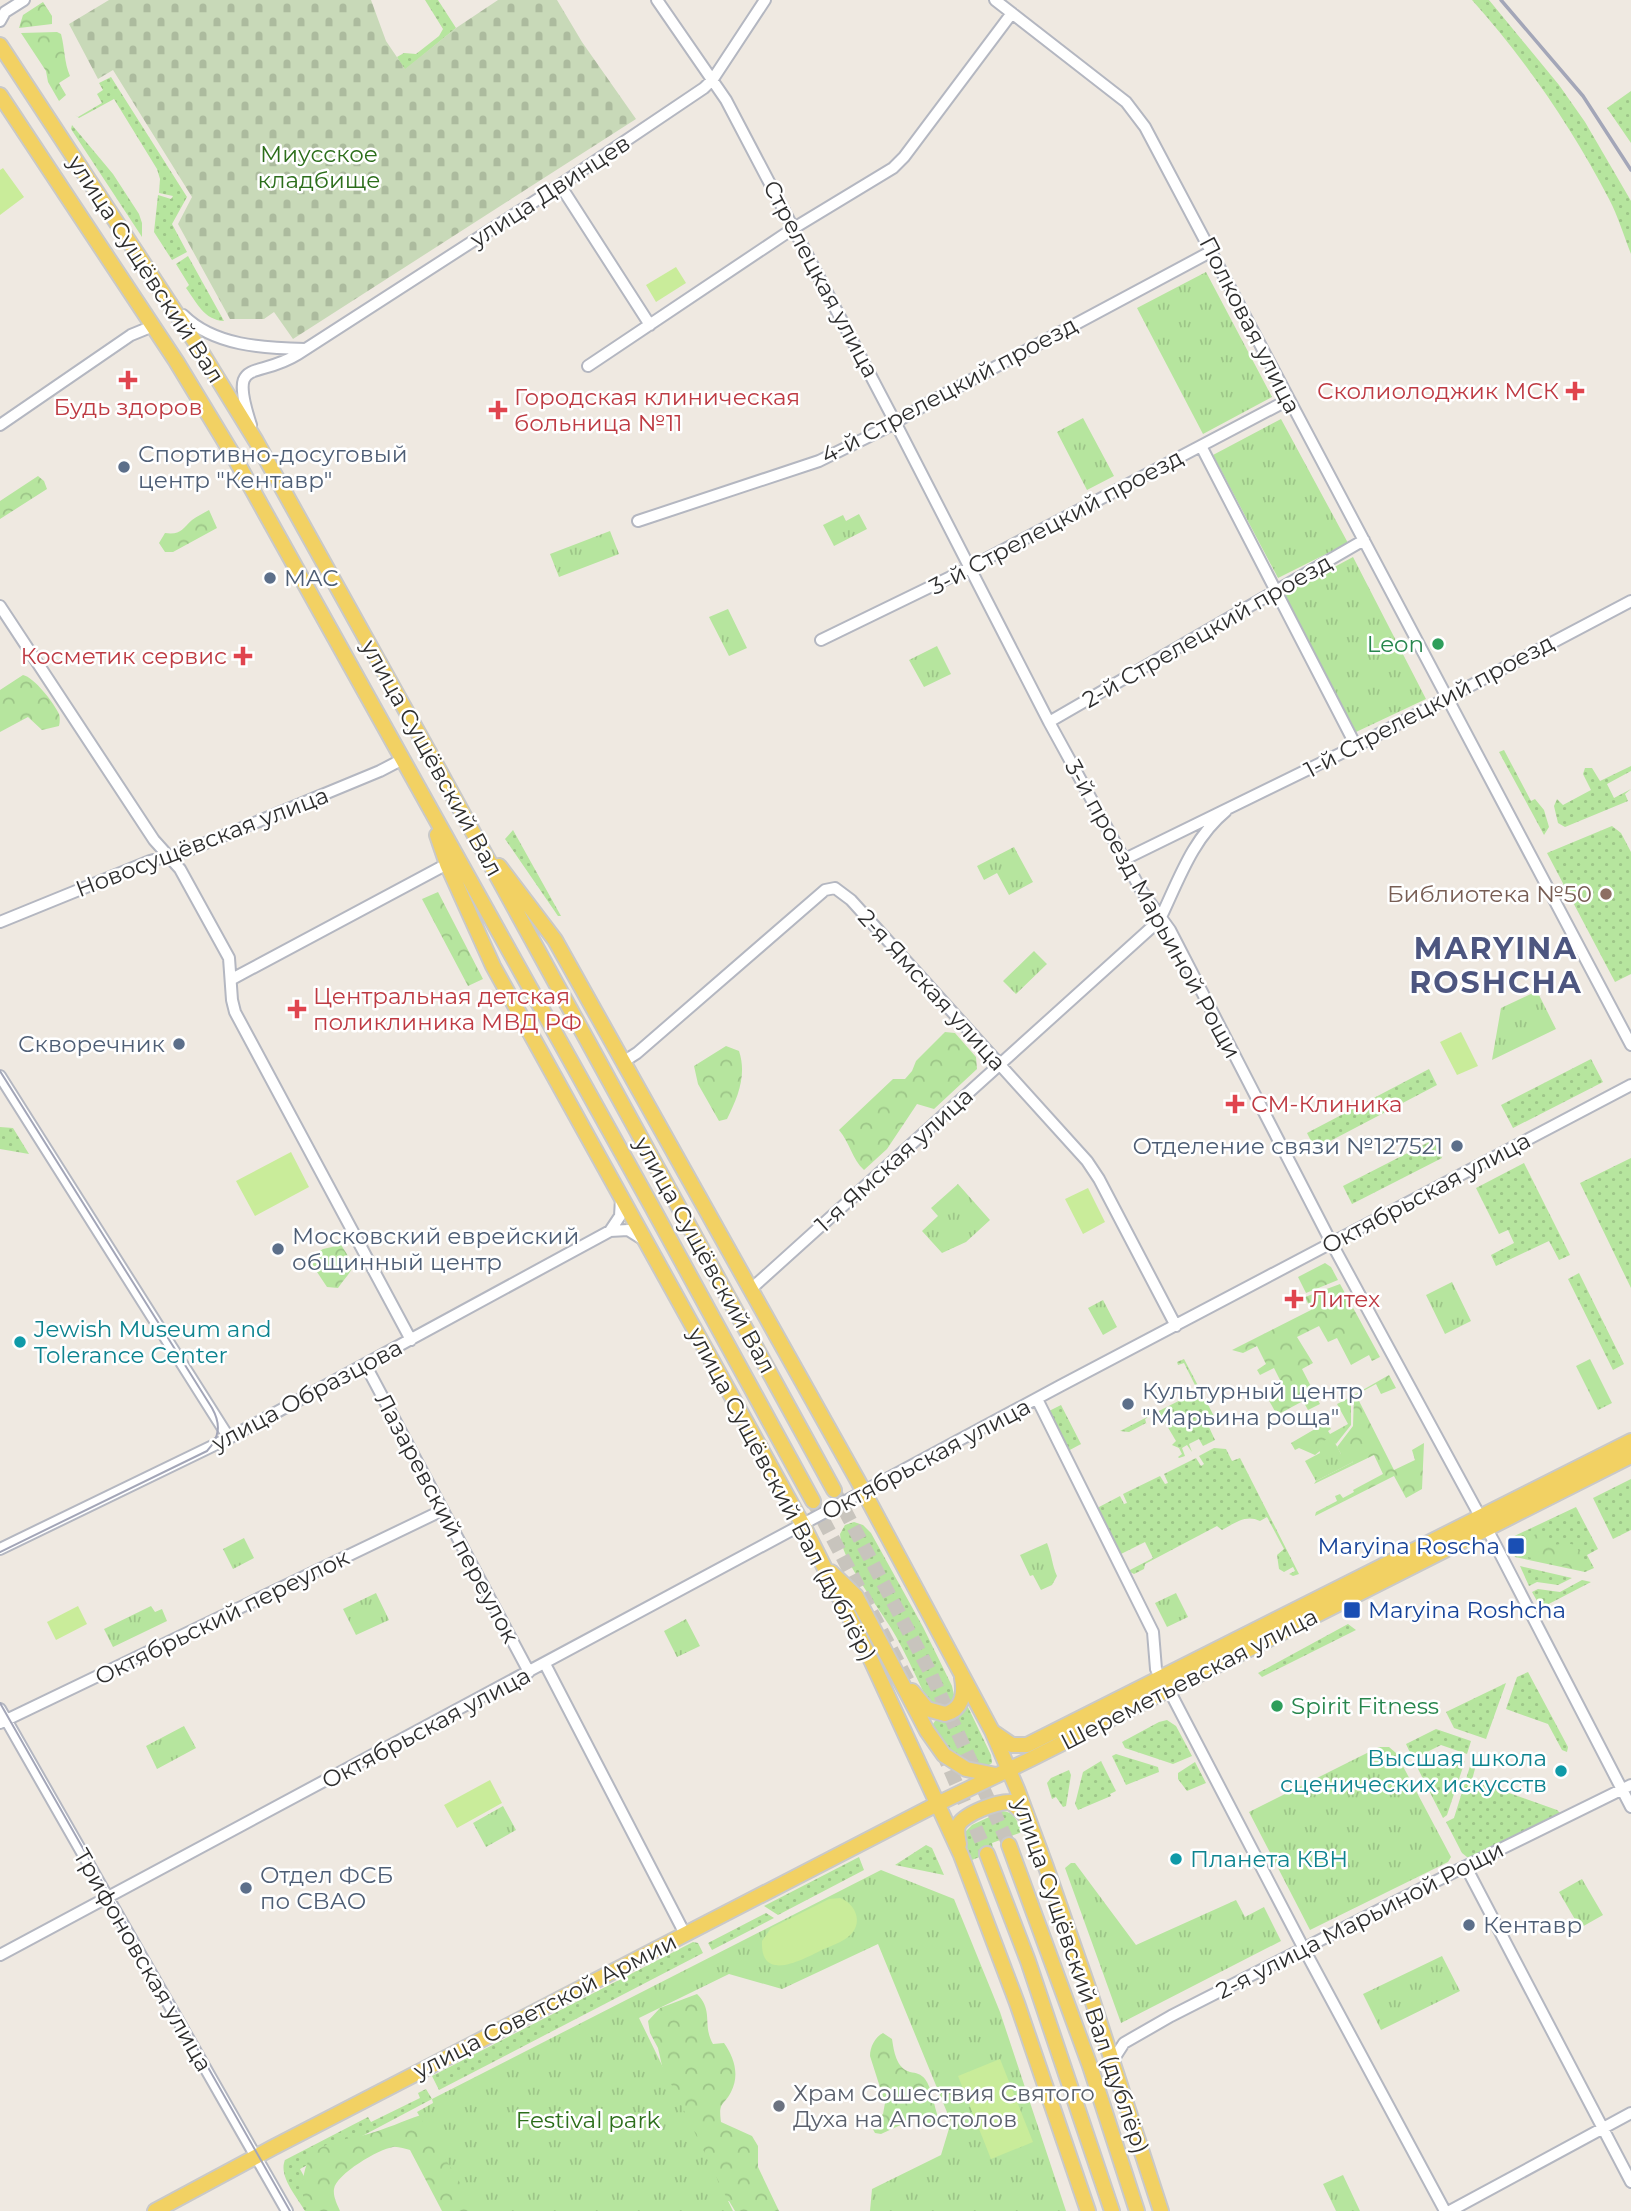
<svg xmlns="http://www.w3.org/2000/svg" width="1631" height="2211" font-family="Montserrat,sans-serif">
<style>
.grass{fill:url(#grass-dots)}
.forest{fill:url(#forest-crowns)}
.cemetery{fill:url(#cemetery-stones)}
.park{fill:url(#park-tufts)}
.pitch{fill:#c9ec9a}
.lines{fill:none;stroke-linecap:round;stroke-linejoin:round}
.major-tunnel{stroke:#c8c4bd;stroke-width:14;stroke-dasharray:14 7;stroke-linecap:butt}
.minor-casing{stroke:#b4b7c1;stroke-width:14}
.major-casing{stroke:#c9c9c9;stroke-width:18}
.minor{stroke:#fff;stroke-width:10}
.major{stroke:#f2d163;stroke-width:14}
.tram{stroke:#a3a6b8;stroke-width:2}
.rail{stroke:#a3a6b8;stroke-width:3.5}
.health-dot{fill:#e0444e;stroke:#fff;stroke-width:2.5}
.service-dot{fill:#5c6f8a;stroke:#fff;stroke-width:2.5}
.leisure-dot{fill:#2e9e5b;stroke:#fff;stroke-width:2.5}
.education-dot{fill:#8d6e63;stroke:#fff;stroke-width:2.5}
.culture-dot{fill:#0f9aa8;stroke:#fff;stroke-width:2.5}
.transit-dot{fill:#1a4fb4;stroke:#fff;stroke-width:2.5}
.worship-dot{fill:#6b7280;stroke:#fff;stroke-width:2.5}
.labels{text-anchor:middle;stroke-width:5;stroke-linejoin:round;paint-order:stroke}
.park-label{font-size:23px;fill:#2c6e1b;stroke:#fff}
.street-label{font-size:23px;fill:#2e2e2e;stroke:#fff}
.health-label{font-size:23px;fill:#be3a42;stroke:#fff;text-anchor:start}
.service-label{font-size:23px;fill:#4e5e75;stroke:#fff;text-anchor:start}
.leisure-label{font-size:23px;fill:#27864d;stroke:#fff;text-anchor:end}
.education-label{font-size:23px;fill:#785e54;stroke:#fff;text-anchor:end}
.culture-label{font-size:23px;fill:#0d838f;stroke:#fff;text-anchor:start}
.transit-label{font-size:23px;fill:#164399;stroke:#fff;text-anchor:end}
.worship-label{font-size:23px;fill:#5b616d;stroke:#fff;text-anchor:start}
.district-label{font-size:30px;font-weight:bold;letter-spacing:2px;fill:#4d5680;stroke:#fff}
</style>
<defs>
<pattern id="grass-dots" width="8" height="8" patternUnits="userSpaceOnUse" patternTransform="scale(1.75)"><rect width="8" height="8" fill="#b6e59e"/><path d="M2 2h.1M6 6h.1" fill="none" stroke="#9dc588" stroke-width="1.8" stroke-linecap="round"/></pattern>
<pattern id="forest-crowns" width="20" height="18" patternUnits="userSpaceOnUse" patternTransform="scale(1.75)"><rect width="20" height="18" fill="#b6e59e"/><path d="M2 6a3 3 0 1 1 6 0M12 15a3 3 0 1 1 6 0" fill="none" stroke="#9dc588"/></pattern>
<pattern id="cemetery-stones" width="16" height="16" patternUnits="userSpaceOnUse" patternTransform="scale(1.75)"><rect width="16" height="16" fill="#c8d9b8"/><path d="M2 7V4a2 2 0 0 1 4 0v3zM10 15v-3a2 2 0 0 1 4 0v3z" fill="#acbb9e"/></pattern>
<pattern id="park-tufts" width="24" height="20" patternUnits="userSpaceOnUse" patternTransform="scale(1.75)"><rect width="24" height="20" fill="#b6e59e"/><path d="M3 7l-1-3M5 7V3M7 7l1-3M15 17l-1-3M17 17v-4M19 17l1-3" fill="none" stroke="#9dc588"/></pattern>
</defs>
<rect width="100%" height="100%" fill="#efe9e1"/>
<!-- grass -->
<path class="grass" d="M425,0H438L456,28L405,70L397,57L404,53L416,54L439,36L443,29Z
M1472,0H1489L1559,85L1585,122L1631,201V254C1624,236 1618,216 1609,199C1572,128 1525,59 1472,0Z
M111,77L187,197L172,224L187,252L172,260L154,232L158,195L171,199L173,196L159,193L160,179L157,169L114,99L79,118L75,115L78,117L102,103L97,94L103,90L99,83Z
M1631,91V143L1607,108Z
M72,125L113,174L139,214L142,223V237L71,129Z
M188,256L224,321C204,320 197,303 186,288L189,285L176,264Z
M1504,750L1531,801L1535,799L1544,810L1549,827L1544,835L1499,752Z
M1631,766V771L1607,784L1614,798L1631,789L1625,794L1628,801L1565,827L1558,823L1554,806L1557,799L1563,805L1591,790L1583,774L1585,768H1592L1600,781Z
M1612,826L1621,833L1631,852V974L1615,982L1547,853Z
M513,830L561,916H558L505,839Z
M1591,1059L1603,1082L1513,1128L1501,1105Z
M1429,1069L1437,1085L1315,1149L1307,1133Z
M0,1127L13,1128L29,1154L0,1149Z
M1433,1140L1442,1158L1352,1204L1343,1186Z
M1631,1158V1288L1580,1183Z
M1524,1163L1570,1255L1559,1260L1549,1241L1496,1266L1491,1255L1514,1243L1508,1230L1499,1234L1476,1188Z
M1579,1273L1624,1364L1613,1370L1568,1279Z
M1184,1359L1216,1420L1208,1425L1215,1440L1203,1446L1199,1439L1189,1444L1192,1452L1187,1445L1182,1448L1185,1456L1179,1458L1178,1457L1182,1454L1179,1448L1172,1445L1176,1441L1160,1414L1156,1413L1145,1419L1147,1426L1146,1423L1129,1432L1120,1431L1198,1391L1184,1363L1178,1365L1177,1362Z
M1061,1405L1081,1444L1068,1451L1049,1411Z
M1214,1448L1226,1449L1232,1461L1240,1458L1299,1574L1293,1576L1289,1574L1295,1571L1293,1567L1284,1572L1279,1569L1277,1555L1284,1549L1267,1517L1260,1521C1246,1514 1235,1523 1222,1530L1217,1526L1145,1564L1144,1569L1134,1574L1128,1571L1153,1558L1145,1542L1119,1555L1098,1511L1099,1507L1120,1496L1124,1504L1127,1503L1123,1494L1160,1476L1165,1484L1168,1483L1164,1474L1196,1458L1201,1466L1204,1464L1199,1456Z
M1631,1479V1530L1613,1539L1593,1498Z
M1576,1507L1598,1549L1587,1555L1594,1568L1585,1572L1515,1557L1506,1540Z
M854,1522L863,1525L871,1533L923,1627L952,1686L954,1695L951,1703L946,1706H935L928,1701C916,1677 905,1651 891,1628C877,1605 841,1560 840,1534L845,1525Z
M1520,1566L1572,1578L1558,1585L1537,1582L1529,1586Z
M1582,1580L1591,1582L1541,1608L1532,1592L1538,1589L1560,1592Z
M1348,1624L1356,1630L1262,1677L1258,1673Z
M1528,1672L1568,1747L1567,1752L1562,1750L1548,1724L1506,1709L1517,1677Z
M1506,1683L1486,1739L1454,1728L1446,1712Z
M967,1705L991,1755L992,1763L986,1767C960,1761 944,1749 933,1724L935,1721C950,1721 959,1718 967,1705Z
M1167,1720L1176,1726L1192,1756L1173,1764L1125,1748L1122,1742L1159,1722Z
M1436,1729L1471,1741L1467,1754L1441,1745L1413,1759L1406,1744Z
M1441,1753L1465,1761L1447,1815L1443,1818L1416,1765Z
M1116,1754L1158,1767L1159,1772L1126,1785L1112,1756Z
M1101,1761L1116,1791L1110,1794L1111,1796L1078,1810L1075,1804L1083,1772Z
M1195,1762L1206,1783L1187,1791L1178,1779V1773Z
M1471,1763L1476,1765L1472,1780L1557,1810L1561,1814L1474,1857H1467L1462,1853L1446,1822L1454,1818Z
M1069,1770L1071,1775L1066,1806L1063,1807L1056,1797L1052,1799L1047,1783L1051,1778Z
M1002,1811C1015,1812 1017,1821 1022,1832L992,1843L994,1851L972,1860L965,1842L966,1831L972,1825Z
M926,1845L932,1848L944,1875L895,1865Z
M859,1857L864,1870L778,1915L764,1906Z
M766,1913L774,1918L712,1950L708,1943Z
M693,1942L698,1943L703,1953L439,2090L432,2076Z
M426,2089L432,2099L300,2169L323,2211H305C297,2197 278,2176 285,2160L368,2117L371,2122L420,2098L418,2093Z"/>
<!-- forest -->
<path class="forest" d="M43,2L52,16V24L19,28L23,15Z
M57,32L61,34C65,49 64,62 70,76L59,83L66,95L59,101L48,82L46,71L21,33Z
M38,476L44,481L47,489L0,519V501Z
M209,510L217,528L173,552H165L159,543L165,533C181,535 182,529 192,520C197,516 204,513 209,510Z
M23,675C34,677 54,703 59,714C60,717 60,722 59,726L42,730L28,717L0,732V690Z
M438,892L483,979L468,986L422,899Z
M945,1032L955,1033L976,1057L977,1069L934,1109L917,1104L887,1149L864,1170C852,1159 850,1143 839,1130L893,1079H905L912,1071L916,1061Z
M726,1046L739,1051C747,1075 738,1097 727,1119L719,1121L698,1084L694,1066Z
M341,1245C358,1271 354,1265 338,1288L327,1287L311,1263L313,1255L323,1249Z
M1325,1263L1331,1267L1338,1280L1306,1293L1298,1277Z
M1340,1284L1380,1357L1372,1361L1369,1355L1351,1365L1337,1338L1328,1342L1319,1326L1297,1337L1313,1363L1302,1369L1320,1404L1308,1410L1303,1401L1277,1415L1266,1395L1283,1386L1274,1368L1260,1375L1257,1370L1266,1364L1257,1346L1243,1353L1232,1350L1311,1310L1305,1297Z
M1389,1375L1396,1388L1381,1394L1376,1384L1356,1395L1394,1470L1415,1460L1412,1450L1424,1443L1422,1489L1406,1498L1394,1476L1315,1516L1316,1512L1337,1501L1335,1496L1340,1494L1343,1498L1354,1492L1353,1490L1383,1474L1374,1455L1314,1484L1316,1481L1353,1462L1347,1455L1341,1454L1337,1447L1353,1426L1354,1395Z
M1351,1397V1425L1336,1444L1329,1439L1319,1444L1321,1450L1315,1455L1299,1448L1295,1450L1291,1443L1327,1422L1331,1429L1328,1431L1330,1434L1348,1424L1337,1404Z
M1541,1533L1554,1545L1567,1543L1575,1545L1588,1566L1578,1570L1516,1554L1514,1546L1530,1536Z
M697,1994C714,2011 702,2025 713,2044L724,2043C734,2057 740,2075 731,2092C724,2106 718,2101 721,2122L752,2136L758,2146V2167L779,2211H735L729,2201H724L665,2079L658,2048L650,2033L648,2021L660,2008Z
M883,2033L892,2039C894,2051 896,2068 910,2072C916,2073 921,2074 925,2079C932,2088 934,2106 938,2117L932,2129L923,2119L918,2117L881,2134L875,2133L870,2124L883,2114L885,2103L870,2056C870,2047 875,2037 883,2033Z
M421,2115L492,2211H442L410,2150C405,2149 397,2146 393,2147C379,2149 336,2174 334,2189C333,2197 337,2204 340,2211H309C302,2197 301,2190 304,2174C311,2140 339,2142 368,2134C386,2129 403,2121 421,2115Z"/>
<!-- cemetery -->
<path class="cemetery" d="M109,0H371L386,41L405,69L456,28L498,0H557L582,42L636,119L293,339L274,312L264,319H230L178,224L192,197L113,70L98,79L69,24Z"/>
<!-- park -->
<path class="park" d="M1206,272L1272,397L1203,434L1137,308Z
M1083,418L1114,476L1087,490L1057,432Z
M1281,419L1348,543L1278,578L1213,455Z
M859,514L867,529L834,546L823,525L843,515L846,521Z
M610,531L619,554L559,577L550,554Z
M1353,557L1426,699L1356,732L1284,594Z
M728,609L747,648L729,656L709,617Z
M937,646L951,674L924,687L909,660Z
M1014,847L1033,882L1009,895L997,873L984,880L977,866Z
M1034,951L1047,964L1016,994L1003,981Z
M1537,991L1556,1029L1492,1060L1501,1008Z
M958,1184L990,1220L966,1242L942,1253L922,1231L938,1216L931,1208Z
M1452,1282L1471,1321L1445,1334L1426,1295Z
M1103,1300L1117,1327L1103,1335L1088,1308Z
M1590,1359L1612,1403L1598,1410L1576,1366Z
M1329,1438L1334,1441L1341,1454H1349L1353,1462L1316,1481L1305,1461L1320,1453L1318,1444Z
M244,1538L254,1558L233,1569L223,1549Z
M1047,1543C1052,1555 1052,1565 1057,1576L1052,1585L1041,1590L1033,1575L1030,1576L1020,1555Z
M376,1593L389,1620L356,1635L343,1609Z
M1176,1593L1188,1617L1167,1627L1155,1603Z
M151,1606L155,1612L162,1609L167,1621L113,1647L104,1629Z
M686,1619L700,1646L677,1657L664,1631Z
M184,1726L196,1748L157,1769L146,1746Z
M1379,1747H1389L1396,1753L1451,1857L1448,1862L1310,1930L1249,1812Z
M503,1806L516,1830L486,1847L473,1823Z
M1071,1863H1075L1136,1945L1236,1900L1245,1917L1264,1907L1281,1941L1121,2023L1065,1868Z
M881,1870L954,1899L1000,2012L1066,2211H870L872,2189L941,2155L951,2122L878,1944L782,1989L729,1974L639,2018L733,2211H477L417,2112L433,2103L432,2099Z
M1582,1879L1603,1915L1580,1928L1559,1892Z
M1442,1956L1460,1991L1381,2030L1363,1994Z
M1343,2175L1360,2211H1336L1323,2184Z"/>
<!-- pitch -->
<path class="pitch" d="M3,168L24,197L0,215V170Z
M676,267L686,283L656,302L646,285Z
M1461,1032L1478,1066L1457,1075L1440,1042Z
M291,1152L309,1187L255,1216L236,1181Z
M1088,1188L1105,1222L1083,1234L1065,1199Z
M78,1606L87,1624L56,1640L47,1622Z
M490,1780L502,1803L457,1828L444,1805Z
M840,1898C854,1903 863,1920 852,1933C846,1941 833,1945 824,1949C805,1958 760,1985 762,1941L771,1928L829,1899Z
M1000,2059L1033,2142L991,2159L958,2076Z"/>
<g class="lines">
<!-- major-tunnel -->
<path class="major-tunnel" d="M834,1490L929,1670L1009,1845
M813,1501L910,1685
M942,1751L987,1854"/>
<defs>
<path id="minor" d="M657,0L726,100L895,422L1049,722L1141,890L1170,930L1331,1242L1494,1542L1631,1807
M995,0L1126,102L1145,127L1631,1045
M0,21L5,12L24,0
M560,185L650,325
M183,315C214,346 263,348 305,349
M588,366L794,228L893,168L904,157L1012,13
M0,425L131,335L153,326
M251,425C228,354 255,381 298,354L560,185L704,88L713,79L765,0
M1201,446L1356,746
M638,521L819,461L884,429L932,401L1212,251
M0,606L154,840L180,869L229,958L232,1000L235,1012L411,1340
M821,640L969,568L1288,400
M1049,722L1364,540
M1125,859L1362,743L1631,601
M0,922L150,861L184,852L380,771L403,759
M232,979L447,864
M623,1062L637,1053L825,890L835,888L851,900L1087,1161L1099,1179L1176,1326
M0,1076L229,1438
M610,1231L620,1216L621,1199
M751,1289L1152,927L1161,917C1179,879 1193,838 1226,811
M365,1364L529,1672
M1037,1399L1153,1632L1156,1669L1160,1678
M0,1549L229,1438L610,1231L628,1230L644,1240
M545,1664L685,1934
M1169,1690L1304,1949L1445,2211
M0,1709L287,2211
M0,1723L443,1510
M1466,1867L1631,2182
M0,1955L1060,1386L1631,1085
M1115,2067V2057L1124,2043L1171,2016L1456,1871L1631,1785
M1450,2211L1631,2113"/>
<path id="major" d="M0,45L197,345L256,441L435,763L834,1490
M0,95L176,361L233,455L651,1205L813,1501
M437,835L447,864L493,966L803,1525L872,1662L961,1855L1017,2003L1088,2211
M499,866L555,940L858,1481L992,1731L1017,1789L1046,1867L1091,1996L1161,2211
M831,1572L856,1596L927,1731L944,1755L966,1769L996,1775
M912,1691L927,1709L945,1714C962,1710 965,1694 962,1678
M993,1732L1012,1745H1027L1631,1441
M959,1844C958,1839 956,1832 958,1826C963,1814 998,1801 1011,1802L1026,1816
M1009,1845L1090,2066L1137,2211
M987,1854L1028,1961L1112,2211
M155,2211L272,2148L937,1804L1033,1758L1631,1456"/>
</defs>
<!-- minor casing -->
<use href="#minor" class="minor-casing"/>
<!-- major casing -->
<use href="#major" class="major-casing"/>
<!-- minor -->
<use href="#minor" class="minor"/>
<!-- major -->
<use href="#major" class="major"/>
<!-- tram -->
<path class="tram" d="M0,1071L212,1408C221,1424 220,1437 207,1451L0,1552
M0,1703L290,2211"/>
<!-- rail -->
<path class="rail" d="M1501,0L1583,96L1631,170"/>
</g>
<!-- markers -->
<g class="health-dot">
<path d="M124.5 369.5h7v7h7v7h-7v7h-7v-7h-7v-7h7z"/>
<path d="M1571.5 380.5h7v7h7v7h-7v7h-7v-7h-7v-7h7z"/>
<path d="M494.5 399.5h7v7h7v7h-7v7h-7v-7h-7v-7h7z"/>
<path d="M239.5 645.5h7v7h7v7h-7v7h-7v-7h-7v-7h7z"/>
<path d="M293.5 998.5h7v7h7v7h-7v7h-7v-7h-7v-7h7z"/>
<path d="M1231.5 1093.5h7v7h7v7h-7v7h-7v-7h-7v-7h7z"/>
<path d="M1290.5 1288.5h7v7h7v7h-7v7h-7v-7h-7v-7h7z"/>
</g>
<g class="service-dot">
<circle cx="124" cy="467" r="7"/>
<circle cx="270" cy="578" r="7"/>
<circle cx="179" cy="1044" r="7"/>
<circle cx="1457" cy="1146" r="7"/>
<circle cx="278" cy="1249" r="7"/>
<circle cx="1128" cy="1404" r="7"/>
<circle cx="246" cy="1888" r="7"/>
<circle cx="1469" cy="1925" r="7"/>
</g>
<g class="leisure-dot">
<circle cx="1438" cy="644" r="7"/>
<circle cx="1277" cy="1706" r="7"/>
</g>
<circle class="education-dot" cx="1606" cy="894" r="7"/>
<g class="culture-dot">
<circle cx="20" cy="1342" r="7"/>
<circle cx="1561" cy="1771" r="7"/>
<circle cx="1176" cy="1859" r="7"/>
</g>
<g class="transit-dot">
<rect x="1507" y="1537" width="18" height="18" rx="3.5"/>
<rect x="1343" y="1601" width="18" height="18" rx="3.5"/>
</g>
<circle class="worship-dot" cx="779" cy="2106" r="7"/>
<g class="labels">
<!-- park labels -->
<g class="park-label">
<text x="319" y="162">Миусское<tspan x="319" dy="26">кладбище</tspan></text>
<text x="588" y="2128">Festival park</text>
</g>
<!-- street labels -->
<g class="street-label">
<text transform="translate(550 191) rotate(-33)" y="8">улица Двинцев</text>
<text transform="translate(146 269) rotate(57)" y="8">улица Сущёвский Вал</text>
<text transform="translate(821 279) rotate(62)" y="8">Стрелецкая улица</text>
<text transform="translate(1250 325) rotate(63)" y="8">Полковая улица</text>
<text transform="translate(949 390) rotate(-28)" y="8">4-й Стрелецкий проезд</text>
<text transform="translate(1056 522) rotate(-28)" y="8">3-й Стрелецкий проезд</text>
<text transform="translate(1207 631) rotate(-30)" y="8">2-й Стрелецкий проезд</text>
<text transform="translate(1429 706) rotate(-28)" y="8">1-й Стрелецкий проезд</text>
<text transform="translate(432 758) rotate(61)" y="8">улица Сущёвский Вал</text>
<text transform="translate(202 842) rotate(-21)" y="8">Новосущёвская улица</text>
<text transform="translate(1153 909) rotate(61)" y="8">3-й проезд Марьиной Рощи</text>
<text transform="translate(932 990) rotate(48)" y="8">2-я Ямская улица</text>
<text transform="translate(894 1160) rotate(-42)" y="8">1-я Ямская улица</text>
<text transform="translate(1426 1193) rotate(-28)" y="8">Октябрьская улица</text>
<text transform="translate(705 1255) rotate(61)" y="8">улица Сущёвский Вал</text>
<text transform="translate(307 1395) rotate(-28)" y="8">улица Образцова</text>
<text transform="translate(926 1459) rotate(-28)" y="8">Октябрьская улица</text>
<text transform="translate(782 1494) rotate(62)" y="8">улица Сущёвский Вал (дублёр)</text>
<text transform="translate(447 1518) rotate(62)" y="8">Лазаревский переулок</text>
<text transform="translate(222 1617) rotate(-26)" y="8">Октябрьский переулок</text>
<text transform="translate(1189 1679) rotate(-27)" y="8">Шереметьевская улица</text>
<text transform="translate(426 1728) rotate(-28)" y="8">Октябрьская улица</text>
<text transform="translate(1360 1920) rotate(-27)" y="8">2-я улица Марьиной Рощи</text>
<text transform="translate(143 1960) rotate(60)" y="8">Трифоновская улица</text>
<text transform="translate(1081 1976) rotate(71)" y="8">улица Сущёвский Вал (дублёр)</text>
<text transform="translate(545 2006) rotate(-27)" y="8">улица Советской Армии</text>
</g>
<!-- health labels -->
<g class="health-label">
<text x="1559" y="399" text-anchor="end">Сколиолоджик МСК</text>
<text x="514" y="405">Городская клиническая<tspan x="514" dy="26">больница №11</tspan></text>
<text x="128" y="415" text-anchor="middle">Будь здоров</text>
<text x="227" y="664" text-anchor="end">Косметик сервис</text>
<text x="313" y="1004">Центральная детская<tspan x="313" dy="26">поликлиника МВД РФ</tspan></text>
<text x="1251" y="1112">СМ-Клиника</text>
<text x="1310" y="1307">Литех</text>
</g>
<!-- service labels -->
<g class="service-label">
<text x="138" y="462">Спортивно-досуговый<tspan x="138" dy="26">центр "Кентавр"</tspan></text>
<text x="284" y="586">MAC</text>
<text x="165" y="1052" text-anchor="end">Скворечник</text>
<text x="1443" y="1154" text-anchor="end">Отделение связи №127521</text>
<text x="292" y="1244">Московский еврейский<tspan x="292" dy="26">общинный центр</tspan></text>
<text x="1142" y="1399">Культурный центр<tspan x="1142" dy="26">"Марьина роща"</tspan></text>
<text x="260" y="1883">Отдел ФСБ<tspan x="260" dy="26">по СВАО</tspan></text>
<text x="1483" y="1933">Кентавр</text>
</g>
<!-- leisure labels -->
<g class="leisure-label">
<text x="1424" y="652">Leon</text>
<text x="1291" y="1714" text-anchor="start">Spirit Fitness</text>
</g>
<!-- education labels -->
<g class="education-label">
<text x="1592" y="902">Библиотека №50</text>
</g>
<!-- culture labels -->
<g class="culture-label">
<text x="34" y="1337">Jewish Museum and<tspan x="34" dy="26">Tolerance Center</tspan></text>
<text x="1547" y="1766" text-anchor="end">Высшая школа<tspan x="1547" dy="26">сценических искусств</tspan></text>
<text x="1190" y="1867">Планета КВН</text>
</g>
<!-- transit labels -->
<g class="transit-label">
<text x="1500" y="1554">Maryina Roscha</text>
<text x="1368" y="1618" text-anchor="start">Maryina Roshcha</text>
</g>
<!-- worship labels -->
<g class="worship-label">
<text x="793" y="2101">Храм Сошествия Святого<tspan x="793" dy="26">Духа на Апостолов</tspan></text>
</g>
<!-- district labels -->
<g class="district-label">
<text x="1496" y="959">MARYINA<tspan x="1496" dy="34">ROSHCHA</tspan></text>
</g>
</g>
</svg>
